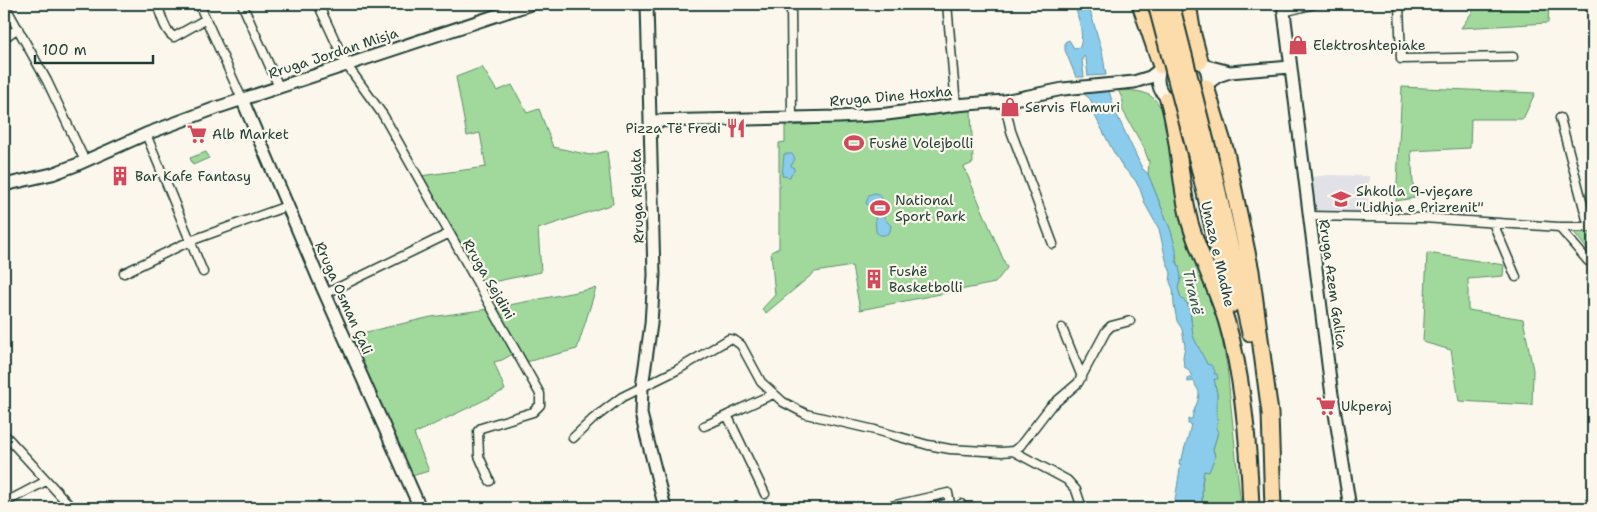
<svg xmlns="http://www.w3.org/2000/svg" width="1597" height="512" font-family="'Shantell Sans',sans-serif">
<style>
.built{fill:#e3e1e8}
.green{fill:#a1d99d;stroke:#608b68}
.water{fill:#8bccec;stroke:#6093a2}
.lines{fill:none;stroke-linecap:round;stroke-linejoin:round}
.street-casing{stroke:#1f3d34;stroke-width:11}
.secondary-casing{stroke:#1f3d34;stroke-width:15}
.highway-casing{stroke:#1f3d34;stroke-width:19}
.street{stroke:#fbf7ec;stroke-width:8}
.secondary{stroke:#fbf7ec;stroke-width:11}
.highway{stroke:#fddcac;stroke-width:15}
.highway-bridge-casing{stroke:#1f3d34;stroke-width:19;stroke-linecap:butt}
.highway-bridge{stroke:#fddcac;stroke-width:15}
.labels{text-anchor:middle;stroke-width:4.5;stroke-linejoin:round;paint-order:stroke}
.poi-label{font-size:14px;fill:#1f3d34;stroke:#fbf7ec;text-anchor:start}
.street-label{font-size:14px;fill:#1f3d34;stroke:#fbf7ec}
.water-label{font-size:15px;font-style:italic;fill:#355a59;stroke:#fbf7ec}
</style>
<rect width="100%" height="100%" fill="#fbf7ec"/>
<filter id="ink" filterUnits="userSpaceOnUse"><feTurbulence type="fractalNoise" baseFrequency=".02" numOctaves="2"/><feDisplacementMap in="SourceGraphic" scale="10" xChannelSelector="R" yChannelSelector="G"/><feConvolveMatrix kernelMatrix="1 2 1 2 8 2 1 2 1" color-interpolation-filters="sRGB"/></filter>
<g filter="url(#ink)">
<!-- built -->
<path class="built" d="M1329,175L1369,176L1368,214L1314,211L1311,177Z"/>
<!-- green -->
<path class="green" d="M1516,4H1549L1548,23L1461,28L1475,8L1516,7Z
M482,67L497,91L512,85L527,113L539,109L553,147L590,155L607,151L613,204L538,229L541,272L483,284L420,176L486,167L480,133L467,136L456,77Z
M1402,87L1535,93L1523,119H1471L1470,148L1411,151L1414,198L1396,201Z
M1118,90C1143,91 1154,91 1165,116L1219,324L1227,366L1241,508H1204L1202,506V485L1204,470L1209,471L1215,457L1213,449L1218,432L1216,428L1217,394L1214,379L1217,374L1214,375L1200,353L1193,336L1190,311L1187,303L1181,299L1178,288L1181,278L1171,231L1148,174L1149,162L1144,148L1122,109L1123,100Z
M971,110L973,163L964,167L1007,268L995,283L860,310L852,266L815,272L766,313L762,309L775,295L771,252L779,248V143L785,142V126C848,123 909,120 971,110Z
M206,152L209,158L193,165L190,158Z
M1574,232H1593V257Z
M1427,253L1504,265L1503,276L1468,279V310L1523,319L1533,370L1532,405L1459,401L1451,350L1423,342Z
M596,288L577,349L526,362L520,350L502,360L494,362L505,390L414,434L429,471L408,477L345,337L431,317L489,309Z"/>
<!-- water -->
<path class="water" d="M1075,4H1088L1102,51L1106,75L1088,76L1086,59L1084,56L1082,60L1084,77H1076L1065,50V42L1069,40L1074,48L1080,47C1085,32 1077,18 1075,4Z
M1109,91L1115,111L1142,168L1148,174L1171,231L1176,249V261L1179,266L1181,278L1178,288L1181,298L1187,303L1190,311L1193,336L1207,364L1211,365L1215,371L1214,374H1217L1218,379H1214L1217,394V420H1218L1216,428L1218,432L1213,449L1215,457L1209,472L1204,471L1202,482V506L1204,508H1179L1178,504L1174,503C1177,492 1178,478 1181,464H1179L1180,459H1182C1184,447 1189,437 1191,424H1188V419H1192C1193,409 1199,403 1199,392C1198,389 1195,386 1194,381L1188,382L1187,378L1192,377L1188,369L1184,367L1183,357L1185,346L1182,329L1177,321L1174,305L1173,289L1170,282L1171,273L1166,260L1159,229L1145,204L1140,189L1135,180L1123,167L1113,151L1094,114L1093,105L1090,99L1083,93Z
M784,154H792L795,159L791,166L794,168V171L791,174L790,177L782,176Z
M874,193C887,195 880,205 883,215C884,219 888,222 891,226L890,231C886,236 881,237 876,232L875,215L866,203L869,195Z"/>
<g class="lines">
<defs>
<path id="street" d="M4,4L47,81L85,161
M157,4C161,14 164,31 174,37L206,19
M199,4L242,99
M242,4L279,87
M318,4L346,64L383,115L540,394V405L533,412L481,428L478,431L479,456L490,481
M791,4L792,117
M947,4L956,105
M1399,4L1401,59L1513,57
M1588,6H1593
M1283,12L1315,4
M4,38L18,28
M1004,101L1011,131L1053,244
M1560,118L1589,227
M146,134L203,272
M1309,216L1423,218L1559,227H1593
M1493,223L1516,277
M1559,227L1588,261L1593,263
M124,273L190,241L287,206
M325,294L448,234
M1062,328L1082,377
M728,417L765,494
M704,426C728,416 750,403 774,394
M4,434L72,508
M573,438L593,419L622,397L677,370L729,339L734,340L741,345L761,382L783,402L806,414L875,430L928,445L950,449L1002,452L1013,451L1020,446L1050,407L1078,383L1106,331L1111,326L1130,321
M1013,451L1067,480L1076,490L1082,508
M4,503L46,481
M961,504L962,508
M882,508L948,493L950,503L928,508"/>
<path id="secondary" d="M647,4L654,275L651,324L642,387L641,414L665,508
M1283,4L1331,388L1350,508
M1158 79a25 25 0 1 1 50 0a25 25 0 1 1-50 0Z
M1203,65L1230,72L1218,76L1207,84
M1230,72L1290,67
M242,99L320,282L420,508
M650,121L839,117L887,114L956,105L1004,101L1063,89L1134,82L1150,77L1159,70
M4,185L52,174L76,165L146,134L216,108L531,4"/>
<path id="highway" d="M1140,4L1161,66
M1188,4L1193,35L1200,61
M1206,87L1226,152L1251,271L1270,413L1273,508
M1168,99C1180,140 1179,182 1190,223C1200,257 1217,289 1227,323C1244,380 1249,449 1251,508
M1211,161L1250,333
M1198,163L1231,305"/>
</defs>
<!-- street casing -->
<use href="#street" class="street-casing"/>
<!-- secondary casing -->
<use href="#secondary" class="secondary-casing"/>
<!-- highway casing -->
<use href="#highway" class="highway-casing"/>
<!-- street -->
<use href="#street" class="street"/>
<!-- secondary -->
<use href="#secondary" class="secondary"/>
<!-- highway -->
<use href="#highway" class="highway"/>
<defs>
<path id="highway-bridge" d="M1156,4L1198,163
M1171,4L1211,161"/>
</defs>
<!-- highway-bridge casing -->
<use href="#highway-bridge" class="highway-bridge-casing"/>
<!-- highway-bridge -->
<use href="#highway-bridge" class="highway-bridge"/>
</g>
</g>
<!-- icons -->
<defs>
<symbol id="shop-bare" viewBox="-9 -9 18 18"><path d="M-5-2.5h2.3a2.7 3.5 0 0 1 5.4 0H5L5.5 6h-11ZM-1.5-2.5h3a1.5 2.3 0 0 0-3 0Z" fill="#d1495b" stroke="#fbf7ec" stroke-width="2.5" paint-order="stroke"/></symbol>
<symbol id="restaurant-bare" viewBox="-9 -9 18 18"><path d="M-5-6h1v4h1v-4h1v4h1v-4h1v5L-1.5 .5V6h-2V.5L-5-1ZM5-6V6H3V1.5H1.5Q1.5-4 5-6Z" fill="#d1495b" stroke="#fbf7ec" stroke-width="2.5" paint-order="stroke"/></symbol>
<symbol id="supermarket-bare" viewBox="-9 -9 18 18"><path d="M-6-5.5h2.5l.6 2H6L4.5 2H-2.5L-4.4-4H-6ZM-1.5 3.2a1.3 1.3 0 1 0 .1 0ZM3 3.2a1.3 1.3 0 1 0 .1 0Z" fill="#d1495b" stroke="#fbf7ec" stroke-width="2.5" paint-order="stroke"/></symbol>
<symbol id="stadium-bare" viewBox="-9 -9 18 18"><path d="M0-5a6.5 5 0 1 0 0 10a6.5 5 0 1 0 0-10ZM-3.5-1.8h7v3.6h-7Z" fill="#d1495b" stroke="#fbf7ec" stroke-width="2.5" paint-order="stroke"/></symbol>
<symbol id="building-bare" viewBox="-9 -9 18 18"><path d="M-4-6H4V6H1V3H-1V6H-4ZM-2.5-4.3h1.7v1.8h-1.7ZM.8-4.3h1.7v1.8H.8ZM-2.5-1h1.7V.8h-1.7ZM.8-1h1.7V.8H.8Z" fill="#d1495b" stroke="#fbf7ec" stroke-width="2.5" paint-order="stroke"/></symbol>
<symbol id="school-bare" viewBox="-9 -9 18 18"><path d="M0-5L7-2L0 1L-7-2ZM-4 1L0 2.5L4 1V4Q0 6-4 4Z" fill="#d1495b" stroke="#fbf7ec" stroke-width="2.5" paint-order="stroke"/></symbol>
</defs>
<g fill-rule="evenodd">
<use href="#shop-bare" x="1284" y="31" width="28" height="28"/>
<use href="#shop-bare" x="996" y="93" width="28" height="28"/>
<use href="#restaurant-bare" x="722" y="114" width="28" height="28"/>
<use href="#supermarket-bare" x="183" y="120" width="28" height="28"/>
<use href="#stadium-bare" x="840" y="129" width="28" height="28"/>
<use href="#building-bare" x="106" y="162" width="28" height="28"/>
<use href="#school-bare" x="1327" y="185" width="28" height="28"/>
<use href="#stadium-bare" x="866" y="194" width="28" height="28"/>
<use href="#building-bare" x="860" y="265" width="28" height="28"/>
<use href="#supermarket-bare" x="1312" y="392" width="28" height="28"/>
</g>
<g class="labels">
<!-- poi labels -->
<g class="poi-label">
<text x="1313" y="50">Elektroshtepiake</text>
<text x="1025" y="112">Servis Flamuri</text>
<text x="721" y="133" text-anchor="end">Pizza Të Fredi</text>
<text x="212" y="139">Alb Market</text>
<text x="869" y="148">Fushë Volejbolli</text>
<text x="135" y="181">Bar Kafe Fantasy</text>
<text x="1356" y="196">Shkolla 9-vjeçare<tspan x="1356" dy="16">"Lidhja e Prizrenit"</tspan></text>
<text x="895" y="205">National<tspan x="895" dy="16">Sport Park</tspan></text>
<text x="889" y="276">Fushë<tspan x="889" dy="16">Basketbolli</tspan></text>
<text x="1341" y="411">Ukperaj</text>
</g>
<!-- street labels -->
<g class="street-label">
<text transform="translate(333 53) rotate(-18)" y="5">Rruga Jordan Misja</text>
<text transform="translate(891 96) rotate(-5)" y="5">Rruga Dine Hoxha</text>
<text transform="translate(637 196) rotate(-92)" y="5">Rruga Riglata</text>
<text transform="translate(1218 254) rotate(77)" y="5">Unaza e Madhe</text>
<text transform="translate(489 279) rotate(60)" y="5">Rruga Sejdini</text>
<text transform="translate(1333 284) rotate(82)" y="5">Rruga Azem Galica</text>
<text transform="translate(344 298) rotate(66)" y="5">Rruga Osman Çali</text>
</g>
<!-- water labels -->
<g class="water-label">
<text transform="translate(1193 292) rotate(77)" y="5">Tiranë</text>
</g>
</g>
<!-- margin -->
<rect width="1597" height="512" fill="none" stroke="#fbf7ec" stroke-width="20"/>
<rect x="10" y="10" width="1577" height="492" fill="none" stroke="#1f3d34" stroke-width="2" filter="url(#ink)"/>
<!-- scale -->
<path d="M35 55v8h118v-8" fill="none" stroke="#1f3d34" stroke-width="2.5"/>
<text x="42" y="55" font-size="15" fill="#1f3d34" stroke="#fbf7ec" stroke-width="4" paint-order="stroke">100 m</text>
</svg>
